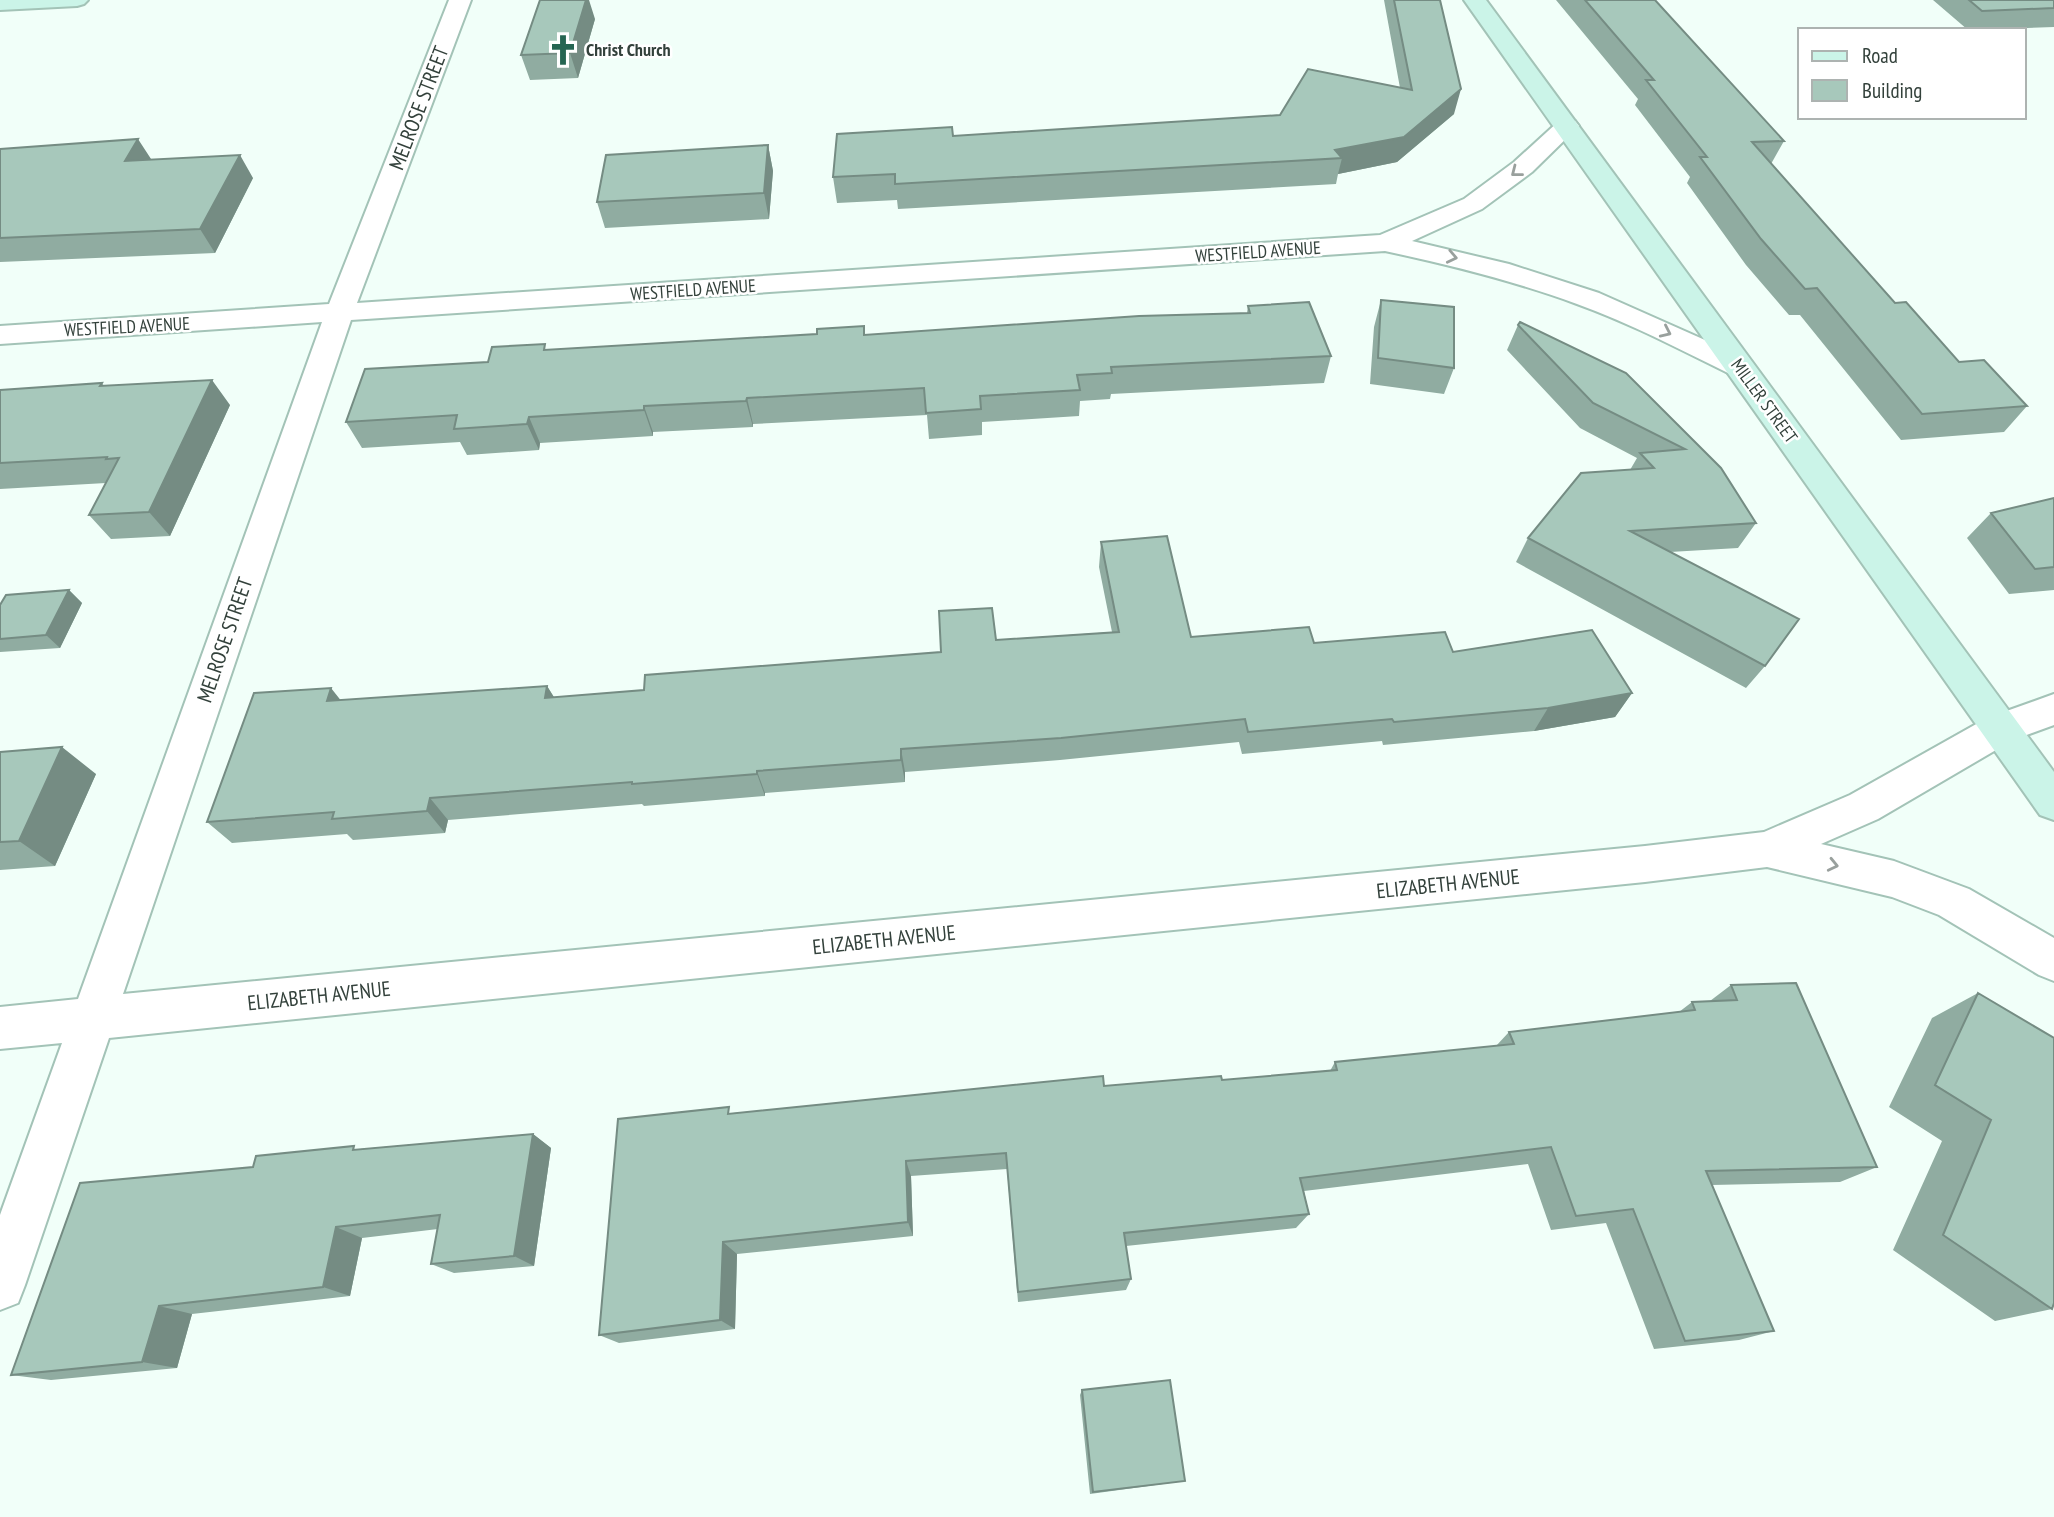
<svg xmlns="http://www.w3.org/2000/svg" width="2054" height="1517" font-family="'PT Sans Narrow',sans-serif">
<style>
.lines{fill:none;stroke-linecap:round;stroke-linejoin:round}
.street-casing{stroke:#a3c3b7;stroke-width:4}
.secondary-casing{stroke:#a3c3b7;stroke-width:4}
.street{fill:#fff;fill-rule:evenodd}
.secondary{fill:#cbf4e8;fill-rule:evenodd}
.wall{fill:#90aca1}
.shaded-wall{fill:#758c83}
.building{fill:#a7c8bb;stroke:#758c83;stroke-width:2}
.oneway{stroke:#99a09d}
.labels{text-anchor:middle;stroke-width:5;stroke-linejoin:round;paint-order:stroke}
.far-poi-label{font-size:18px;font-weight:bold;fill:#33413b;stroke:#fff;text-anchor:start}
.far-street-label{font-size:18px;fill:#33413b;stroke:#fff}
.street-label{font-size:21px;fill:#33413b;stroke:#fff}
</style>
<rect width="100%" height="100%" fill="#f1fff9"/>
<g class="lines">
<defs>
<path id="street" d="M449,0H471L357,303L1380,235L1464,199L1514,162L1559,121L1567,119L1575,121L1579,126L1532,172L1482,209L1412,241L1509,264L1599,293L1750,360L1755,367L1750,374L1740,376L1730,374C1679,349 1630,323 1577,304C1515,281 1450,265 1385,251L351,320L123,994L1645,846L1764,832L1850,795L1987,718L2054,694V725L2013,740L1878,819L1821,844L1894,861L1969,889L2054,938V981L2039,975L1939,915L1892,897L1767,867L1645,882L109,1038L25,1285L18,1303L0,1310V1215L62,1043L0,1049V1007L78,999L322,322L0,344V326L329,304Z"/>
<path id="secondary" d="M0,0H88L84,4L77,6L0,10Z
M1464,0H1486L2054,772V820L2040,815Z"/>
</defs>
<!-- street casing -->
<use href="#street" class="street-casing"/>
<!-- secondary casing -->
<use href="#secondary" class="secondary-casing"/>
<!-- street -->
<use href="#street" class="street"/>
<!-- secondary -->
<use href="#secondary" class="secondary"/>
</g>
<!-- wall -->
<path class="wall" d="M1384,0H1440L1454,114L1397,162L1338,174L1336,184L898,209L897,200L837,203L833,177L953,136L1280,115L1400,88Z
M1556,0H1655L1784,141L1771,164L1895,303L1959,362L2027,406L2004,432L1901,440L1800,315H1789L1746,265L1687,183L1690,177L1635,105L1638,99Z
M1933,0H2054V27L1968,30Z
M595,19L578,78L530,80L521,55Z
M768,145L773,171L769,219L605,228L597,202Z
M0,149L151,160L253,178L215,253L0,262Z
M1381,300L1454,368L1444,394L1370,384L1374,327Z
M1248,306L1331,356L1324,383L1111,394L1110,399L1080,401L1079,416L982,422V435L929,439L927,415L753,424V427L653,432V436L540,443L539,450L467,455L460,442L362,448L346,422L548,350L866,335L1247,313Z
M1518,325L1626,373L1756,523L1738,548L1670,552L1765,666L1746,688L1516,562L1528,538L1630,470L1637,458L1580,428L1507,350Z
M102,383L104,386L230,405L170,536L111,539L89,515L106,483L0,489V390Z
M2054,498V590L2009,594L1967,538L1991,513Z
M1101,542L1191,637L1314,643L1453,652L1632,693L1615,717L1534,731L1383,745L1382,741L1242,754L1239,742L1060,760L905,772V782L765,793V796L644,806L642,804L448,820L445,833L353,840L347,834L232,843L207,822L341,700L547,686L554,697L644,690L941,652L996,640L1112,632L1099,567Z
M69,590L82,603L60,648L0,652V605Z
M0,752L96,774L55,866L0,870Z
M1731,985L1877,1167L1840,1182L1712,1185L1774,1331L1739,1340L1654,1349L1606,1223L1551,1230L1528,1164L1304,1191L1309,1214L1296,1228L1126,1246L1131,1279L1126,1290L1018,1302L1007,1169L911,1176L913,1236L737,1254L735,1329L619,1343L599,1335L733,1113L1104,1086L1222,1080L1330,1071L1335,1062L1496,1046L1509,1032L1679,1012L1692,1002L1710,1001Z
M1978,993L2052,1309L1995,1321L1893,1250L1942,1141L1889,1107L1932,1018Z
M533,1134L551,1148L534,1266L454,1273L431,1264L438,1229L362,1238L350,1296L192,1314L177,1368L51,1380L11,1375L253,1167L360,1149Z
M1082,1390L1185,1481L1090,1494L1080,1395Z"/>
<!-- shaded-wall -->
<path class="shaded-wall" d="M586,0H589L595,19L578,78L570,53Z
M1461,89L1454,114L1397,162L1338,174L1342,158L1335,150Z
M138,139L153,162L125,161Z
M768,145L773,171L769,219L764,193Z
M240,155L253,178L215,253L200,229Z
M212,380L230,405L170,536L149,512Z
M747,398L753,424V427L746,401Z
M644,406L653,432V436L644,410Z
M529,417L540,443L539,450L527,424Z
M69,590L82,603L60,648L46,635Z
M547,686L561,709L545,698Z
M331,688L350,712L327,701Z
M1632,693L1615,717L1534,731L1548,708Z
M62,747L96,774L55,866L19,841Z
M901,749L905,772V782L901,760Z
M757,771L765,793V796L757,774Z
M430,798L448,820L445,833L427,811Z
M533,1134L551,1148L534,1266L514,1256Z
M906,1161L911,1176L913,1236L908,1222Z
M336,1227L362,1238L350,1296L323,1287Z
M723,1242L737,1254L735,1329L720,1320Z
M159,1306L192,1314L177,1368L142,1362Z"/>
<!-- building -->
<path class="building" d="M540,0H586L570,53L521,55Z
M1394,0H1440L1461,89L1404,137L1335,150L1342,158L895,184V174L833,177L837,134L952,127L953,136L1280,115L1308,69L1412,90Z
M1585,0H1655L1784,141L1752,142L1895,303L1906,302L1959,362L1984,360L2027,406L1922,414L1817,288L1805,289L1761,239L1700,157H1707L1646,80H1654Z
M1969,0H2054V8L1982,11Z
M138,139L125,161L240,155L200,229L0,238V149Z
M768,145L764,193L597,202L606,155Z
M1381,300L1454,307V368L1378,358Z
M1309,302L1331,356L1111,367L1112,373L1077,375L1080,390L980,396L981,409L926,413L924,388L747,398L746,401L644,406V410L529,417L527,424L454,429L457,415L346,422L365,369L488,362L492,347L545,344L544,350L817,334V329L864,326V335L1139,316L1250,313L1248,306Z
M1520,322L1626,373L1721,468L1756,523L1630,531L1799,619L1765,666L1528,538L1581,473L1654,468L1640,453L1685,449L1593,403L1518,325Z
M212,380L149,512L89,515L119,458L106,459L107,457L0,463V390L102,383L100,386Z
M2054,498V567L2035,569L1991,513Z
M1167,536L1191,637L1309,627L1314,643L1445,632L1453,652L1592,630L1632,693L1548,708L1394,722L1392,719L1248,732L1245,719L1061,738L901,749V760L757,771V774L632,784V782L430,798L427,811L332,819L334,812L207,822L254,693L331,688L327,701L547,686L545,698L644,690L645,675L941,652L939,611L992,608L996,640L1119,632L1101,542Z
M69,590L46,635L0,639V605L6,595Z
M62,747L19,841L0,842V752Z
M1796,983L1877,1167L1706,1171L1774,1331L1685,1341L1633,1209L1576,1216L1551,1147L1300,1178L1309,1214L1124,1233L1131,1279L1018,1292L1006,1153L906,1161L908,1222L723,1242L720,1320L599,1335L618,1119L729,1107L728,1114L1103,1076L1104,1086L1221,1076L1222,1080L1337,1070L1335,1062L1514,1044L1509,1032L1695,1010L1692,1002L1737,1000L1731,985Z
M1978,993L2054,1038V1303L2052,1309L1943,1235L1991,1120L1935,1085Z
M533,1134L514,1256L431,1264L440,1215L336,1227L323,1287L159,1306L142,1362L11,1375L80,1183L253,1167L256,1156L354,1146L353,1150Z
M1170,1380L1185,1481L1093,1492L1082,1390Z"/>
<!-- one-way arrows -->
<defs><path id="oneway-chevron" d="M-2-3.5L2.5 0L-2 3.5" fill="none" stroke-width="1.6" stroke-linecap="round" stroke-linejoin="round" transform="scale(1.75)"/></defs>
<g class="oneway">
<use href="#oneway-chevron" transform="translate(1516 172) rotate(142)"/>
<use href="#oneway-chevron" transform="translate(1452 257) rotate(12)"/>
<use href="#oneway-chevron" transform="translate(1666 332) rotate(25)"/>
<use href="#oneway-chevron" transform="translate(1833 865) rotate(13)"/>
</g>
<!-- icons -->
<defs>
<symbol id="church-bare" viewBox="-9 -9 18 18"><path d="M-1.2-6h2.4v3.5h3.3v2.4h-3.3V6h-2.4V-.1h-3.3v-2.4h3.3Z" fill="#266552" stroke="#fff" stroke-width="2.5" paint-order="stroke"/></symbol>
</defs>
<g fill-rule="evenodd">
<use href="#church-bare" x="541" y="28" width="44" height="44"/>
</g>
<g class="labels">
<!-- far-poi labels -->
<g class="far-poi-label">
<text x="586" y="56">Christ Church</text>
</g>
<!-- far-street labels -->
<g class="far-street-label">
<text transform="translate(1258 252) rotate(-4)" y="6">WESTFIELD AVENUE</text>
<text transform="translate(693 290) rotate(-4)" y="6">WESTFIELD AVENUE</text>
<text transform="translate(127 327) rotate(-3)" y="6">WESTFIELD AVENUE</text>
<text transform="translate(1764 401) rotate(54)" y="6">MILLER STREET</text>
</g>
<!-- street labels -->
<g class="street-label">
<text transform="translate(419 108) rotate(-69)" y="7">MELROSE STREET</text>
<text transform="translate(225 640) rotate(-71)" y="7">MELROSE STREET</text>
<text transform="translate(1448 884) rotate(-6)" y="7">ELIZABETH AVENUE</text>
<text transform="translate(884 940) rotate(-6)" y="7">ELIZABETH AVENUE</text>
<text transform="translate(319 996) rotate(-6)" y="7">ELIZABETH AVENUE</text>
</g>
</g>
<!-- legend -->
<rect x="1798" y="28" width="228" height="91" fill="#ffffff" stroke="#adb3b1" stroke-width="2"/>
<rect x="1812" y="51" width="35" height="10" fill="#cbf4e8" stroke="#adb3b1" stroke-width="2"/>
<text x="1862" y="63" font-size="21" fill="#33413b">Road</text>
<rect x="1812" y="80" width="35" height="21" fill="#a7c8bb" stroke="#adb3b1" stroke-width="2"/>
<text x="1862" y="98" font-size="21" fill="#33413b">Building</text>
</svg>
